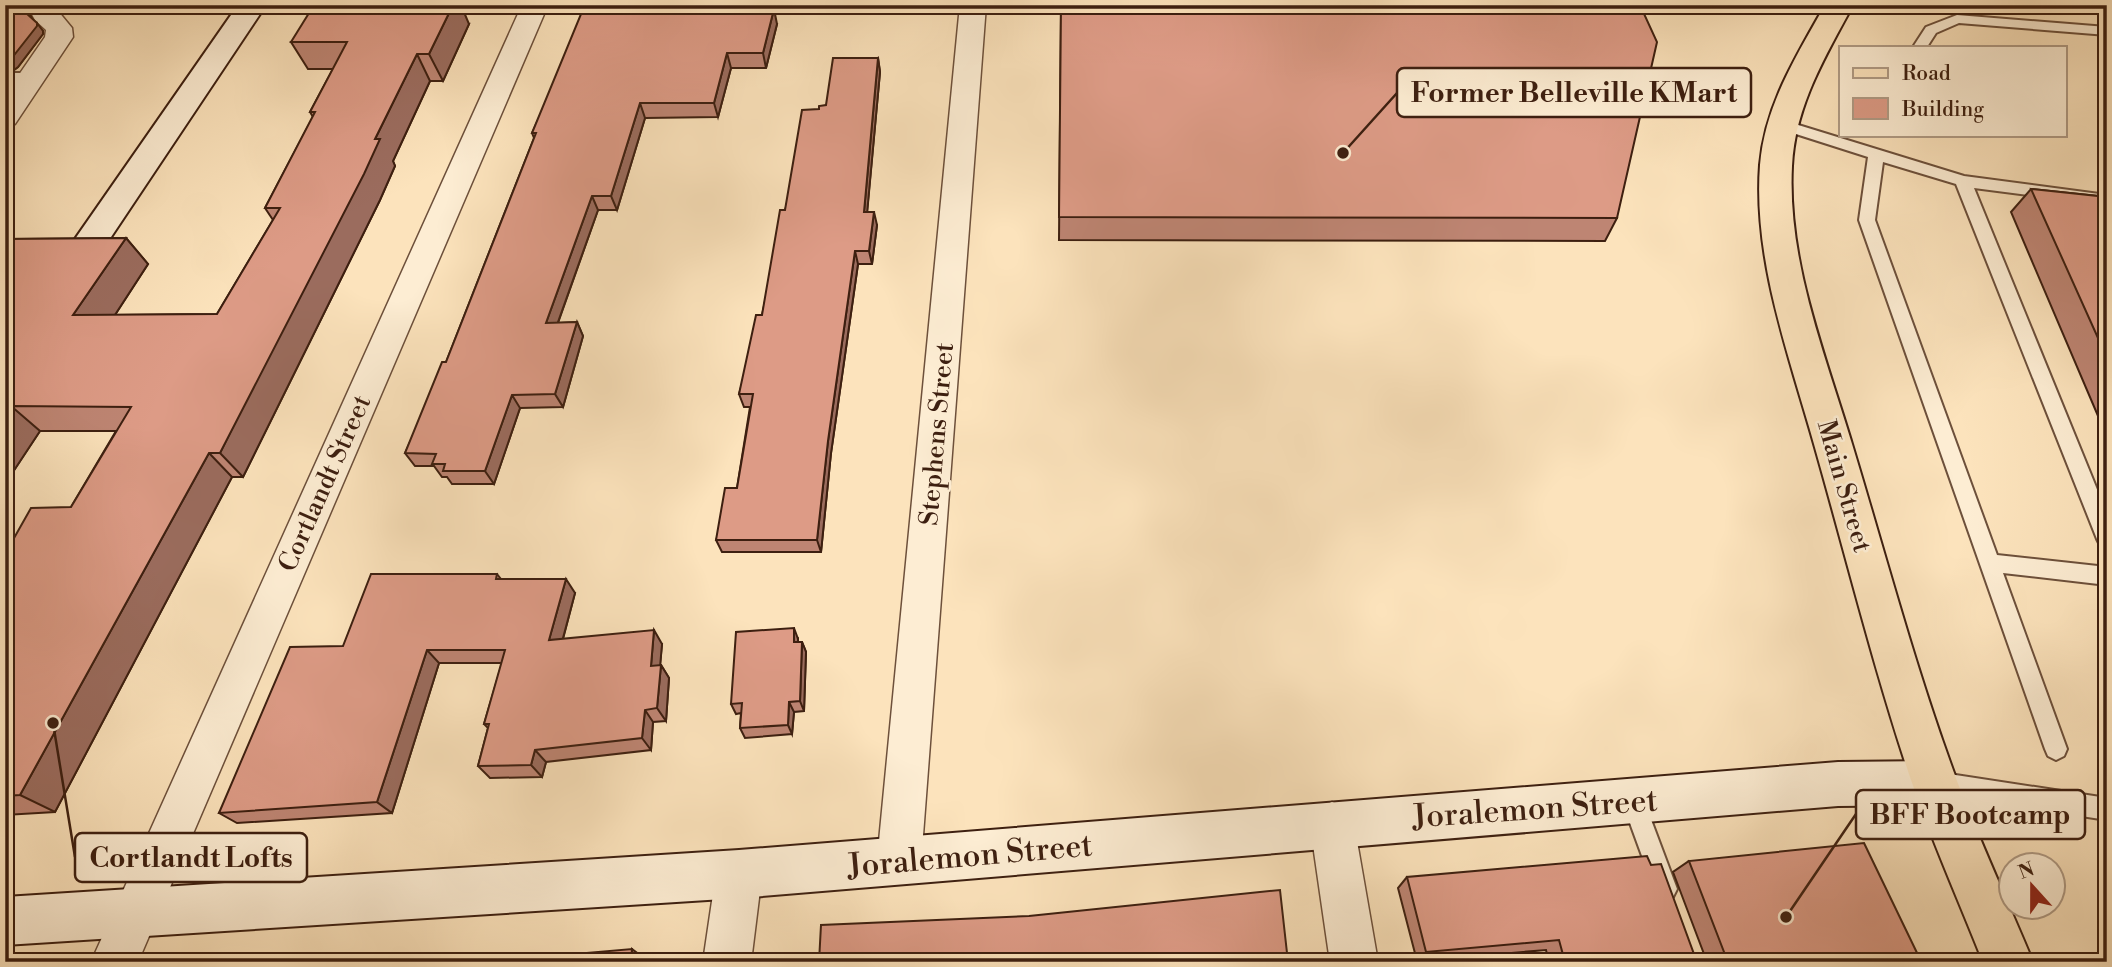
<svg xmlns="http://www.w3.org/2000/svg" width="2112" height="967" font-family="'Libre Bodoni',serif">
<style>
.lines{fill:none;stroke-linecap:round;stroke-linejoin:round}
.lane-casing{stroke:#6d503b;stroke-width:4}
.street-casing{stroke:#6d503b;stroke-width:3}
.secondary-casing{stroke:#3d1f10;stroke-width:4}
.primary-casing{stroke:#3d1f10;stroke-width:4}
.lane{fill:#fdedd3;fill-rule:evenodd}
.street{fill:#fdedd3;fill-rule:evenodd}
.secondary{fill:#fdedd3;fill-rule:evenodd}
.primary{fill:#fce3bc;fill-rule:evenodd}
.wall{fill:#be8573;stroke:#3d1f10;stroke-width:2}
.shaded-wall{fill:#9b6c5e;stroke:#3d1f10;stroke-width:2}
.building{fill:#dd9b86;stroke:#3d1f10;stroke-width:2}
.labels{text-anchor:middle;stroke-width:5;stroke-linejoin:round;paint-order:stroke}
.street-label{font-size:26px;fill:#3d1f10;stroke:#fdedd3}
.near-street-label{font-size:32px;fill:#3d1f10;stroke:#fdedd3}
.leader{fill:none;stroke:#3d1f10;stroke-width:2.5}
.callout-dot{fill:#3d1f10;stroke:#fdedd3;stroke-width:2.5}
.callout{fill:#fdedd3;stroke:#3d1f10;stroke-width:2.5}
.callout-label{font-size:28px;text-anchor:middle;font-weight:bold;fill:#3d1f10}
</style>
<rect width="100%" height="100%" fill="#fce3bc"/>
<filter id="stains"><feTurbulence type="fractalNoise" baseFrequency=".00286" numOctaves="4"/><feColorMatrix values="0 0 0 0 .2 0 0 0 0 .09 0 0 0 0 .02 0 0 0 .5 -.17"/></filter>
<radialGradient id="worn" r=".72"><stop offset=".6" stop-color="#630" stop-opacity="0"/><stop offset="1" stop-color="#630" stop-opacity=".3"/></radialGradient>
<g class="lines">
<defs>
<path id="lane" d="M1957,15L2107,27V35L1959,23L1936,33L1927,47H1913L1926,27Z
M5,73H34L41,78L34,83H5Z
M1782,120L1964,176L2107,195V205L1974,188L2107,514V547L2100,545L2097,539L1956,184L1883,162L1875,220L1997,555L2107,567V585L2003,573L2067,749L2064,756L2056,760L2048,756L2045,749L1859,220L1868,157L1777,128L1774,125L1777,122Z
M1936,772L2107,798V820L1936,794L1928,791L1925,783L1928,775Z
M1633,790L1641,793L1677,889L1673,897L1665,901L1657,897L1622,801L1625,793Z"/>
<path id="street" d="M27,5H53L72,28L73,37L15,124L5,126V95L45,37L46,30L35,20Z
M522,5H548L138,962H91Z
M960,5H986L921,862L915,878L899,884L883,878L877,862Z
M1332,802L1348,809L1354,824L1378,962H1330L1310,824L1316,809Z
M739,851L755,858L762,874L751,962H703L716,874L723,858Z"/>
<path id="secondary" d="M238,5H266L99,255L87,259L75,255L70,247L75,239Z
M1935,761L1951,768L1958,783L1951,798L1935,805L1838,806L739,898L5,945V897L739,850L1838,762Z"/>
<path id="primary" d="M1825,5H1853C1825,57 1795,106 1792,166C1787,261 1825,354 1852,444C1886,556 1916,671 1957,781C1980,842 2008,902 2033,962H1983C1959,901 1932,841 1911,780C1874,670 1846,556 1814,444C1789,355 1753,260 1760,165C1765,105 1796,57 1825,5Z"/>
</defs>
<!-- lane casing -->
<use href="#lane" class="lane-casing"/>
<!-- street casing -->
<use href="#street" class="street-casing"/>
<!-- secondary casing -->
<use href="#secondary" class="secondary-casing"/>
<!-- primary casing -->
<use href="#primary" class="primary-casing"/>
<!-- lane -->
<use href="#lane" class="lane"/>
<!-- street -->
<use href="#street" class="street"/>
<!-- secondary -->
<use href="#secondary" class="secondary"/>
<!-- primary -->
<use href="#primary" class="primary"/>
</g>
<!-- wall -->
<path class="wall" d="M5,5L31,18L43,31V34L18,67L14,70L5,71Z
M56,5H106L105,7L64,6L61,10Z
M587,5H646L644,9L777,24L766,68H731L718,117L645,118L617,210H598L558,323L577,322L583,336L563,407L520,408L494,484H452L447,477H442L434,466H415L405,453L446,362L534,138L532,133L586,14Z
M1061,5L1617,218L1605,241L1059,240Z
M469,24L443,81H430L393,161L395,166L380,200L243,477H232L55,812L5,815V554L71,507L116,431H40L5,484V239L126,238L148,264L115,315L217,314L273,220L265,208L313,117L310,112L333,69H308L291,42Z
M878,58L880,72L867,212L877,225L872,264H858L831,453L821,552H722L716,540L737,488L750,407H744L739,394L762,315L785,210L819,109L826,105Z
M2031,189L2107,197V437L2011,212Z
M497,574L501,579L575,593L563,639L662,644L660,665H661L669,678L666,721L653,722L651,750L546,762L542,777L490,778L478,766L488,728L484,724L502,663H439L392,813L237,823L219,813L343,646Z
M798,639V642H802L806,652L804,711L794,712L792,734L745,738L740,728L741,713L736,714L731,704Z
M1689,861L1919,957L1908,962H1549L1546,950L1417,961L1398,888L1407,877L1694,954H1704L1673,872Z"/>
<!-- shaded-wall -->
<path class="shaded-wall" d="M23,5H26L33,21L27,14Z
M57,5H63L64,6L61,10Z
M453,5H461L469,24L443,81L429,54Z
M636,5H646L639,23L634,9Z
M774,9L777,24L766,68L763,53Z
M37,23L43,31V34L18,67L14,70L7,63Z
M727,53L731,68L718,117L714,103Z
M417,54L430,81L393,161L395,166L380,200L243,477L220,453Z
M878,58L880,72L866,225L864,212Z
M640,103L645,118L617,210L611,196Z
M592,196L598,210L553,336L546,323Z
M874,212L877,225L872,264L869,251Z
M126,238L148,264L98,341L73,315Z
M855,251L858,264L831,453L821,552L817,540L828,441Z
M577,322L583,336L563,407L555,394Z
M512,395L520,408L494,484L485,471Z
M11,406L40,431L5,484V415Z
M209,453L232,477L55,812L20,795Z
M566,579L575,593L559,653L549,640Z
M794,628L798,639V653L794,642Z
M654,630L662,644L659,679L651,666Z
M802,642L806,652L804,711L800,701Z
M427,650L439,663L392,813L377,802Z
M661,665L669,678L666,721L657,708Z
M789,702L794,712L792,734L788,725Z
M645,710L653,722L651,750L642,738Z
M535,750L546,762L542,777L531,765Z
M632,949L644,958V962H631Z"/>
<!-- building -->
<path class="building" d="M5,5H23L27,14L37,23V26L11,59L7,63H5Z
M314,5H453L429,54H417L375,139H380L364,174L220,453H209L20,795L5,796V554L31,508L71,507L131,407L11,406L5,415V239L126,238L73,315L217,314L280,208H265L315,112H310L347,42H291Z
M587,5H636L634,9H774L763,53H727L714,103H640L611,196H592L546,323L577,322L555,394L512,395L485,471H443L445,464H432L436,454L405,453L442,362H446L536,133H532L581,14H586Z
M1061,5H1640L1657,42L1617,218L1059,217Z
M833,58H878L864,212H874L869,251H855L828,441L817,540H716L725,488H737L753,394H739L756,315H762L780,210H785L802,110L819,109V106L826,105Z
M2031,189L2107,197V358Z
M371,574H497L496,579H566L549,640L654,630L651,666L661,665L657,708L645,710L642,738L535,750L531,765L478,766L489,724H484L505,650H427L377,802L219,813L290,647L343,646Z
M794,628V642H802L800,701L789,702L788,725L740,728L742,703L731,704L736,632Z
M1864,843L1919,957L1874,962H1565L1559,940L1426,952L1407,877L1647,856L1651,865L1661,864L1694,954L1721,955L1724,952L1689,861Z
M1280,890L1288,962H819L821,925L1029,916Z
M632,949L631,962H482Z"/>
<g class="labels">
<!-- street labels -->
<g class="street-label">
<text transform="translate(936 434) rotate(-85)" y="9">Stephens Street</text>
<text transform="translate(324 483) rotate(-66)" y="9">Cortlandt Street</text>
<text transform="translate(1845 486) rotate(74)" y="9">Main Street</text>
</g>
<!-- near-street labels -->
<g class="near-street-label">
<text transform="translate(1535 808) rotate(-4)" y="11">Joralemon Street</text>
<text transform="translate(970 855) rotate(-5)" y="11">Joralemon Street</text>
</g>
</g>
<!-- callouts -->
<path class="leader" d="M1343 153L1397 93M1786 917L1856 814M53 723L75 857"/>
<g class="callout-dot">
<circle cx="1343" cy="153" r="7"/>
<circle cx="1786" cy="917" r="7"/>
<circle cx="53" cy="723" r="7"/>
</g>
<g class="callout">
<rect x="1397" y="68" width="354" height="49" rx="7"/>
<rect x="1856" y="790" width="229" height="49" rx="7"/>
<rect x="75" y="833" width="232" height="49" rx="7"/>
</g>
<g class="callout-label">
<text x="1574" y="102">Former Belleville KMart</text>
<text x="1970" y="824">BFF Bootcamp</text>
<text x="191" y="867">Cortlandt Lofts</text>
</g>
<!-- margin -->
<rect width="2112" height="967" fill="none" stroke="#fce3bc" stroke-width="28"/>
<rect x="7" y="7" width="2098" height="953" fill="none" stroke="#3d1f10" stroke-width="3.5"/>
<rect x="14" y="14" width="2084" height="939" fill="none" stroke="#3d1f10" stroke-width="2"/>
<!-- legend -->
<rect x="1839" y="46" width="228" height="91" fill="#fdedd3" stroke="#b09b85" stroke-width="2"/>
<rect x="1853" y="68" width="35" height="10" fill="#fce3bc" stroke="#b09b85" stroke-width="2"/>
<text x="1902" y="80" font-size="21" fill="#3d1f10">Road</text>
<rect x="1853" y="98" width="35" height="21" fill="#dd9b86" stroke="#b09b85" stroke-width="2"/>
<text x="1902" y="116" font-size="21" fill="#3d1f10">Building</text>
<!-- north arrow -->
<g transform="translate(2032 886) rotate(339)"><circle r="33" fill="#fdedd3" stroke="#b09b85" stroke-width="2"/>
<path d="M0-5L12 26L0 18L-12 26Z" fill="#8f2418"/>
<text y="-10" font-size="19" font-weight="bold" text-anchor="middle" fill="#3d1f10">N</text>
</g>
<rect width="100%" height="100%" filter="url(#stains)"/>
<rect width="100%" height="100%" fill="url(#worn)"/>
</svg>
